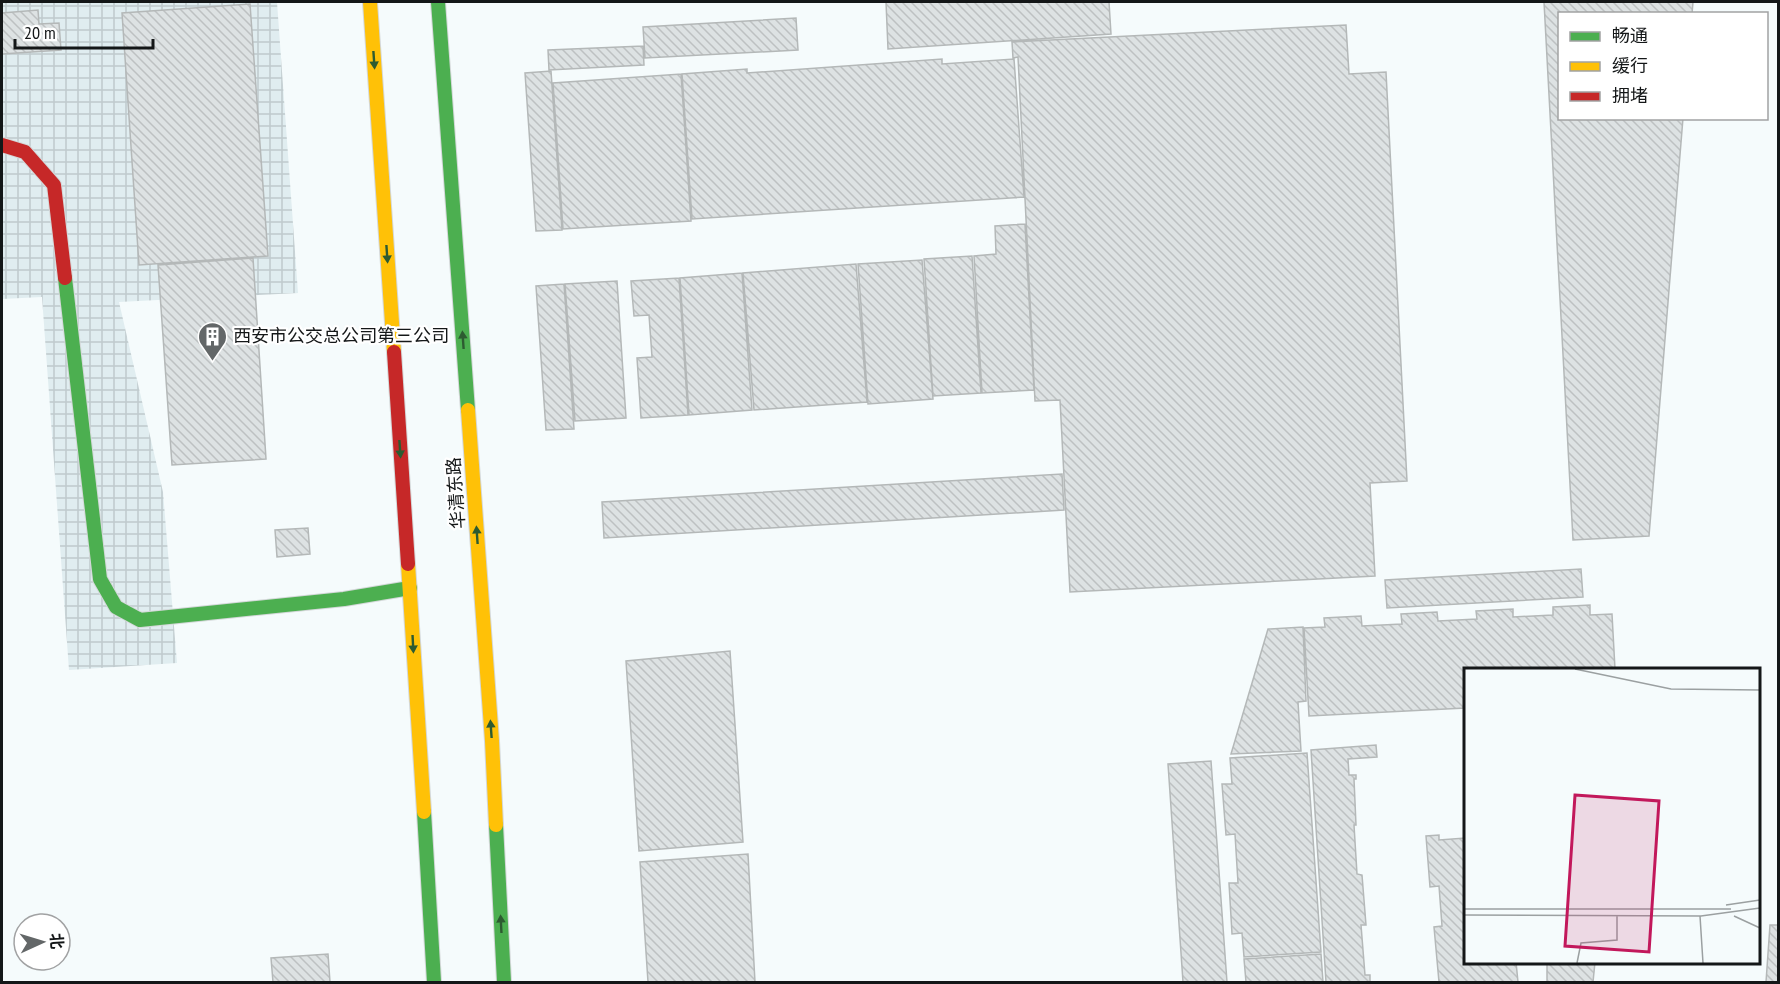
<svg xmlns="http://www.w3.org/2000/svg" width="1780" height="984" font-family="'PT Sans Narrow','Noto Sans SC',sans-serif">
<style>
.industrial{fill:url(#industrial-grid)}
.building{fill:url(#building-back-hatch);stroke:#b4b8b8;stroke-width:1.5}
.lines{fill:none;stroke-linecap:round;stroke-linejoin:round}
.fast-casing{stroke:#d4d8d9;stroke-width:16}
.slow-casing{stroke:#d4d8d9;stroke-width:16}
.jam-casing{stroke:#d4d8d9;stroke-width:16}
.fast{stroke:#4caf50;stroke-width:14}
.slow{stroke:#ffc107;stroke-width:14}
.jam{stroke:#c62828;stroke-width:14}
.oneway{fill:#2d5b31}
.labels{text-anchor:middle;stroke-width:4.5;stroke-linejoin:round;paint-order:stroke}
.poi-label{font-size:18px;fill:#141718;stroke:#fff;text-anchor:start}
.street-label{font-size:18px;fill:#141718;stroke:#fff}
.inset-road{fill:none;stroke:#9ba0a1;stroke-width:1.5}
.view{fill:#c2185b;fill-opacity:0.15;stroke:#c2185b;stroke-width:3}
.inset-edge{fill:none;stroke:#141718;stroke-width:3}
</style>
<defs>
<pattern id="industrial-grid" width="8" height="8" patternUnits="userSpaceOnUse" patternTransform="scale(1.5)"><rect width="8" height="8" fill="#e0edf0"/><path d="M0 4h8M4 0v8" fill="none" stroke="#bfcacd"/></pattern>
<pattern id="building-back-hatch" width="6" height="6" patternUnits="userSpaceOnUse" patternTransform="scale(1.5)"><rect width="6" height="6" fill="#dde2e3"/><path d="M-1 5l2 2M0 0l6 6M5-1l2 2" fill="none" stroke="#bdc1c2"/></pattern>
</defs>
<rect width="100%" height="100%" fill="#f5fbfc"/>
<!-- industrial -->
<path class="industrial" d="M2,2H277L298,293L119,302L163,492L177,663L69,670L42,297L2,299Z"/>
<!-- building -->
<path class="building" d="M886,2H1109L1111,34L888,49Z
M1544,2H1693L1692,14H1560V118H1683L1649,536L1573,540Z
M250,4L268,256L139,265L122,13Z
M38,10L39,24L59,23L61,50L2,54V13Z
M796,18L798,50L645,58L643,27Z
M1346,25L1349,74L1386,72L1407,481L1370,483L1375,576L1070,592L1060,400L1035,401L1018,57L1013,58L1012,42Z
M643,46L644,65L549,70L548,50Z
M942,59V64L1014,59L1024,197L692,219L682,74L747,69V73Z
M551,71L562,230L536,231L525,73Z
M681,74L691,221L563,229L553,83Z
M1025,224L1034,390L982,393L974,256L996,254L995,226Z
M972,256L981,393L933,396L924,259Z
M253,258L266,459L172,465L158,265Z
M922,260L933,399L868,404L858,264Z
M856,264L867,402L754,410L743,273Z
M742,273L752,410L689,415L680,278Z
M679,278L688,415L641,418L637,358L652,357L649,315L634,316L631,281Z
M617,281L626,418L575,421L565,284Z
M564,284L574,429L546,430L536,286Z
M1062,474L1064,510L604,538L602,502Z
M308,528L310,554L277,557L275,530Z
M1581,569L1583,597L1387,608L1385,580Z
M1590,605V615L1612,614L1615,669H1465V708L1309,716L1304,628L1325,627L1324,618L1361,616L1362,626L1402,624L1401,614L1437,612L1438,621L1477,619L1476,611L1513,609V617L1553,615V607Z
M1303,627L1306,701L1298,702L1301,751L1231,754L1268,629Z
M730,651L743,842L639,851L626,661Z
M1376,745L1377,757L1348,759L1349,775H1356V779H1354L1356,825H1354L1357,874L1362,875L1366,925H1361L1365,975H1370V982H1326L1311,750Z
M1307,753L1321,952L1244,957L1242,933L1232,934L1229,883H1238L1235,834L1226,835L1222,784H1232L1230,758Z
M1211,761L1227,982H1183L1168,764Z
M1439,835V840L1465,838V962H1516L1518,982H1439L1434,927L1442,926L1439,886L1430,887L1426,836Z
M748,854L755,982H648L640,862Z
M1770,925H1778V982H1766Z
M328,954L330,982H273L271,958Z
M1321,954L1323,982H1246L1244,959Z
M1547,962H1595L1593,982H1547Z"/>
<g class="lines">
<defs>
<path id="fast" d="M438,2L468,410
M65,278L100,579L116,607L140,620L344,599L410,588
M424,812L434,982
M496,825L504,982"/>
<path id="slow" d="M370,2L394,352
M468,410L492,741L496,825
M408,564L424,812"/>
<path id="jam" d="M2,145L25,152L54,185L65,278
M394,352L408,564"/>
</defs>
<!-- fast casing -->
<use href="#fast" class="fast-casing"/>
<!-- slow casing -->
<use href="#slow" class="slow-casing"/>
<!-- jam casing -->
<use href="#jam" class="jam-casing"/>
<!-- fast -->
<use href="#fast" class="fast"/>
<!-- slow -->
<use href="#slow" class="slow"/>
<!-- jam -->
<use href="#jam" class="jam"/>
</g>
<!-- one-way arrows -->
<defs><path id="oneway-solid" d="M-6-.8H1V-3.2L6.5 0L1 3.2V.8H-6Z" transform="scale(1.5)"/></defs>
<g class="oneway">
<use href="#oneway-solid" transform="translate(374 60) rotate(86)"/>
<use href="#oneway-solid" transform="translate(387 254) rotate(86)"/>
<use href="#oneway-solid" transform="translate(463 340) rotate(-94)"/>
<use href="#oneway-solid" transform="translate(400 449) rotate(86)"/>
<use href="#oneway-solid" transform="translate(477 535) rotate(-94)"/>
<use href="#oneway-solid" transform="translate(413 644) rotate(87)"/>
<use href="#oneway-solid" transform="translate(491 729) rotate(-94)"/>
<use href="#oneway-solid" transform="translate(501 924) rotate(-93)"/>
</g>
<!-- icons -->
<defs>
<symbol id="building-pin" viewBox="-11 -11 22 30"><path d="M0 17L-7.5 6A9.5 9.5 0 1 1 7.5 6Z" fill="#636768" stroke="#fff"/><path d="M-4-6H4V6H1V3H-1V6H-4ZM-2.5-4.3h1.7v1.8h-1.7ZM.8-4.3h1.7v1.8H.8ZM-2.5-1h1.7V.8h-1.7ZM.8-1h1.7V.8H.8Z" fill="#fff"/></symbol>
</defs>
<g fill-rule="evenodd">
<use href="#building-pin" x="196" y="320" width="33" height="45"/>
</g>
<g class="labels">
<!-- poi labels -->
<g class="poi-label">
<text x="233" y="342">西安市公交总公司第三公司</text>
</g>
<!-- street labels -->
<g class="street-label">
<text transform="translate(456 493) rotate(-94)" y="6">华清东路</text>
</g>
</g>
<!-- overview -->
<g transform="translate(1464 668)">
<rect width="296" height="296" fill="#f5fbfc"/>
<path class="inset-road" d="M111,1L207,21L296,22M262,237L296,232M0,241H267M0,247L237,248L296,240M236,248L239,295M270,248L296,260M113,295L117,275L153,272V247"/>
<path class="view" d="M111,127L195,133L185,284L101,278Z"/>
<rect width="296" height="296" class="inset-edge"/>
</g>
<!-- border -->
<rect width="1780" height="984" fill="none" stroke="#141718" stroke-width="6"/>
<!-- legend -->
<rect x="1558" y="12" width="210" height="108" fill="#ffffff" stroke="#a1a2a3" stroke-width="1.5"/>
<rect x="1570" y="32" width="30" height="9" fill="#4caf50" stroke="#a1a2a3" stroke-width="1.5"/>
<text x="1612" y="42" font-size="18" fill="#141718">畅通</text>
<rect x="1570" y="62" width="30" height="9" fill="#ffc107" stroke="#a1a2a3" stroke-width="1.5"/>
<text x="1612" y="72" font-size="18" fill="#141718">缓行</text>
<rect x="1570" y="92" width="30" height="9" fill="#c62828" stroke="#a1a2a3" stroke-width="1.5"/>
<text x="1612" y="102" font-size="18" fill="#141718">拥堵</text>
<!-- north arrow -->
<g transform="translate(42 942) rotate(86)"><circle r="28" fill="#ffffff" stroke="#a1a2a3" stroke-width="1.5"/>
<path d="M0-4.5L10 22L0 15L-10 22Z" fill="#636768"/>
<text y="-9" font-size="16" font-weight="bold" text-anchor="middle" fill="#141718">北</text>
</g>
<!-- scale -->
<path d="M15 39v9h138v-9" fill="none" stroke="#141718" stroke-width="3"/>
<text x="24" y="39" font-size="18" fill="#141718" stroke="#ffffff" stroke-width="4.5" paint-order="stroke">20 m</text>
</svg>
